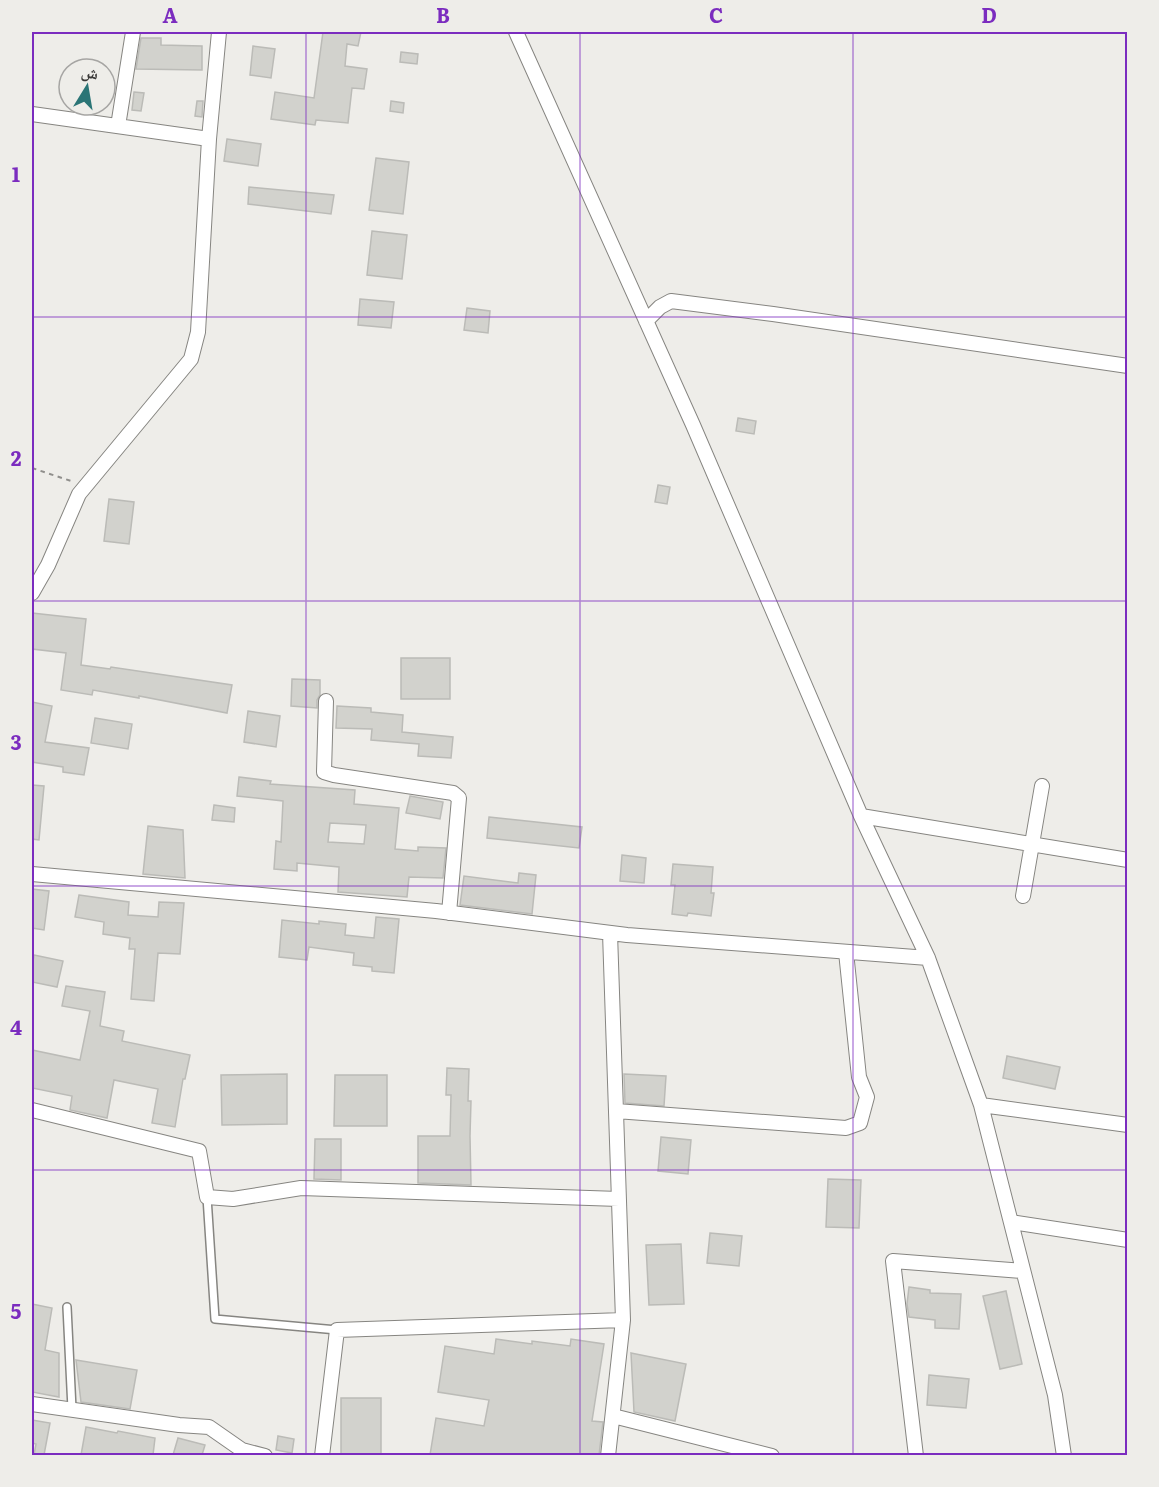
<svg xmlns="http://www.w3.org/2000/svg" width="1159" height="1487" font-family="Literata,'Noto Naskh Arabic',serif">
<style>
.building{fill:#d2d2cd;stroke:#bbbbb7;stroke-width:1.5;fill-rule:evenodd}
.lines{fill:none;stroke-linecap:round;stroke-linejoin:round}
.lane-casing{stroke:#868581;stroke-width:10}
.street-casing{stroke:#868581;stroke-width:16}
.path{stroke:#908f8c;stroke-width:2;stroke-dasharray:4.5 4.5;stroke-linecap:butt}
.lane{stroke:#fff;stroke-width:7}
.street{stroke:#fff;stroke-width:14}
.grid{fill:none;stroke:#7b2cbf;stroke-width:1.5;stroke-opacity:0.55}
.neatline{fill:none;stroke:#7b2cbf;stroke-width:2}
.grid-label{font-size:20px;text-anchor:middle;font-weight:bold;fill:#7b2cbf}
</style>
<rect width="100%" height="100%" fill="#eeede9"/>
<!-- building -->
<path class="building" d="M323,32H361L358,46L347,44L345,66L367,69L364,89L352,88L348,123L316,120L315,125L271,119L275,92L314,98Z
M141,38H161V45L202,46V70L136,69Z
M253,46L275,49L271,78L250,75Z
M401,52L418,54L417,64L400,62Z
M134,92L144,93L141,111L132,110Z
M197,101H203L202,117L195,116Z
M391,101L404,103L403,113L390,111Z
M227,139L261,144L258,166L224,161Z
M376,158L409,162L403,214L369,210Z
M249,187L334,195L331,214L248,204Z
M372,231L407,235L402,279L367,275Z
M360,299L394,302L391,328L358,325Z
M467,308L490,311L488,333L464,330Z
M738,418L756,421L754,434L736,431Z
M658,485L670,487L667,504L655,502Z
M109,499L134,502L129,544L104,541Z
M32,613L86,619L81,665L110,669L111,667L232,685L227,713L139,696V698L93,690L92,695L61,690L66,653L32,649Z
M401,658H450V699H401Z
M292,679L320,680V695L317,700V708L291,706Z
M32,702L52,706L45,742L89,748L84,775L63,772V767L32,762Z
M337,706L371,708V712L403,715L402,732L453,737L451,758L418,756L419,744L371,740L372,729L336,728Z
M248,711L280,716L276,747L244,742Z
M95,718L132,724L128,749L91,743Z
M239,777L271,781L270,784L355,790L354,804L399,808L395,849L418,851V847L446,848L443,878L409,877L407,897L338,892L339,867L297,863V871L274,869L276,841L281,842L283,801L237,796ZM330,823L366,825L364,844L328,842Z
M32,785L44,786L39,840L32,839Z
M410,796L443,802L440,819L406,813Z
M214,805L235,808L234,822L212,820Z
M489,817L582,827L579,848L487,838Z
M148,826L183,830L185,878L143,874Z
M622,855L646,858L644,883L620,881Z
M673,864L713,867L711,893H714L711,916L688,913L687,916L672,914L675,885H671Z
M519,873L536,875L532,914L460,905L464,876L518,883Z
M32,889L49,891L44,930L32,928Z
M79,895L129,902L128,915L158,917L159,902L184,903L180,954L158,953L154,1001L131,999L135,949H129L130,938L103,934L104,922L75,917Z
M376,917L399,919L394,973L372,971V967L353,965L354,953L309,947L307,960L279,957L282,920L319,924V921L346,924L345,935L374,938Z
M34,955L63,961L57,987L32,982V968Z
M66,986L105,992L100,1026L124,1031L122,1041L190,1055L185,1079H183L175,1127L152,1123L158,1089L114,1080L107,1118L70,1110L72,1096L32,1088V1050L80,1060L90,1011L62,1006Z
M1007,1056L1060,1067L1055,1089L1003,1078Z
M447,1068L469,1069L468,1101H471L470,1136L471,1185L418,1183V1136H450L451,1095H446Z
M287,1074V1124L222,1125L221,1075Z
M624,1074L666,1076L664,1106L625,1103Z
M335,1075H387V1126H334Z
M661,1137L691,1140L688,1174L658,1171Z
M315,1139H341V1180L314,1179Z
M828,1179L861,1180L859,1228L826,1227Z
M710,1233L742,1236L739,1266L707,1263Z
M681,1244L684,1304L649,1305L646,1245Z
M909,1287L930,1290V1293L961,1294L959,1329L935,1328V1320L909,1317L907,1304Z
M1006,1291L1022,1364L1000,1369L983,1296Z
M32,1304L52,1308L45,1350L59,1353V1397L32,1392Z
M496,1339L532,1344V1341L570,1346L571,1339L604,1344L592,1421L603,1422L599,1455H430L436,1418L484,1426L489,1400L438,1392L445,1346L494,1354Z
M631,1353L686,1364L675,1421L634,1412Z
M76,1360L137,1370L130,1409L81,1402Z
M929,1375L969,1379L966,1408L927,1405Z
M341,1398H381V1455H341Z
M32,1420L50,1423L44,1455H34L36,1444L32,1443Z
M86,1427L117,1433L118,1431L155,1438L153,1455H81Z
M278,1436L294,1439L292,1453L276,1450Z
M178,1438L205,1445L202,1455H173Z"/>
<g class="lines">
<defs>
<path id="lane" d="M207,1197L215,1319L337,1330
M67,1307L72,1409"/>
<path id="street" d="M516,32L693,425L861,816L928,958L981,1105L1055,1395L1064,1456
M32,114L209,139
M118,126L133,32
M646,321L660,307L671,301L773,314L1128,366
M32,593L48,565L79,494L191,359L198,332L209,139L219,32
M326,701L324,772L334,775L453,793L459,798L449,913
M861,816L1128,860
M32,874L436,911L627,935L928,958
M1023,896L1042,786
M981,1105L1128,1125
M32,1110L199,1151L207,1197L233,1199L301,1188L619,1199
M616,1111L846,1128L860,1123L867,1097L859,1077L846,952
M1011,1222L1128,1240
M32,1404L179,1425L209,1427L242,1450L265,1456
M613,1416L772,1456
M322,1456L337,1330L623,1320
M608,1456L623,1320L610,933
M916,1456L893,1261L1023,1271"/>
</defs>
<!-- lane casing -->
<use href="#lane" class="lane-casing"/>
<!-- street casing -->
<use href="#street" class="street-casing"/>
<!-- path -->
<path class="path" d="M32,468L71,481"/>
<!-- lane -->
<use href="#lane" class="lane"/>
<!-- street -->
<use href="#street" class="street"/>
</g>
<!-- grid -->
<path class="grid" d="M306,32V1456M580,32V1456M853,32V1456M32,317H1128M32,601H1128M32,886H1128M32,1170H1128"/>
<!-- border -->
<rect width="1159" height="1487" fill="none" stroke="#eeede9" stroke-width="66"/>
<!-- north arrow -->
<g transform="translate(87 87) rotate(11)"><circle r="28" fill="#eeede9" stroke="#a6a5a3" stroke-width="1.5"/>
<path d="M0-4.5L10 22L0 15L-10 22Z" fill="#2b7576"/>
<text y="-9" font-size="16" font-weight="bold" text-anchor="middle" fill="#3b3a39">ش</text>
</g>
<rect x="33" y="33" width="1093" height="1421" class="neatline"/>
<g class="grid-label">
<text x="170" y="23">A</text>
<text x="443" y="23">B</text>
<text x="716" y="23">C</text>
<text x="989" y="23">D</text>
<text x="16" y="182">1</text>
<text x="16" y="466">2</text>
<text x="16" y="750">3</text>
<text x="16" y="1035">4</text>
<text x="16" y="1319">5</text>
</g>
</svg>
